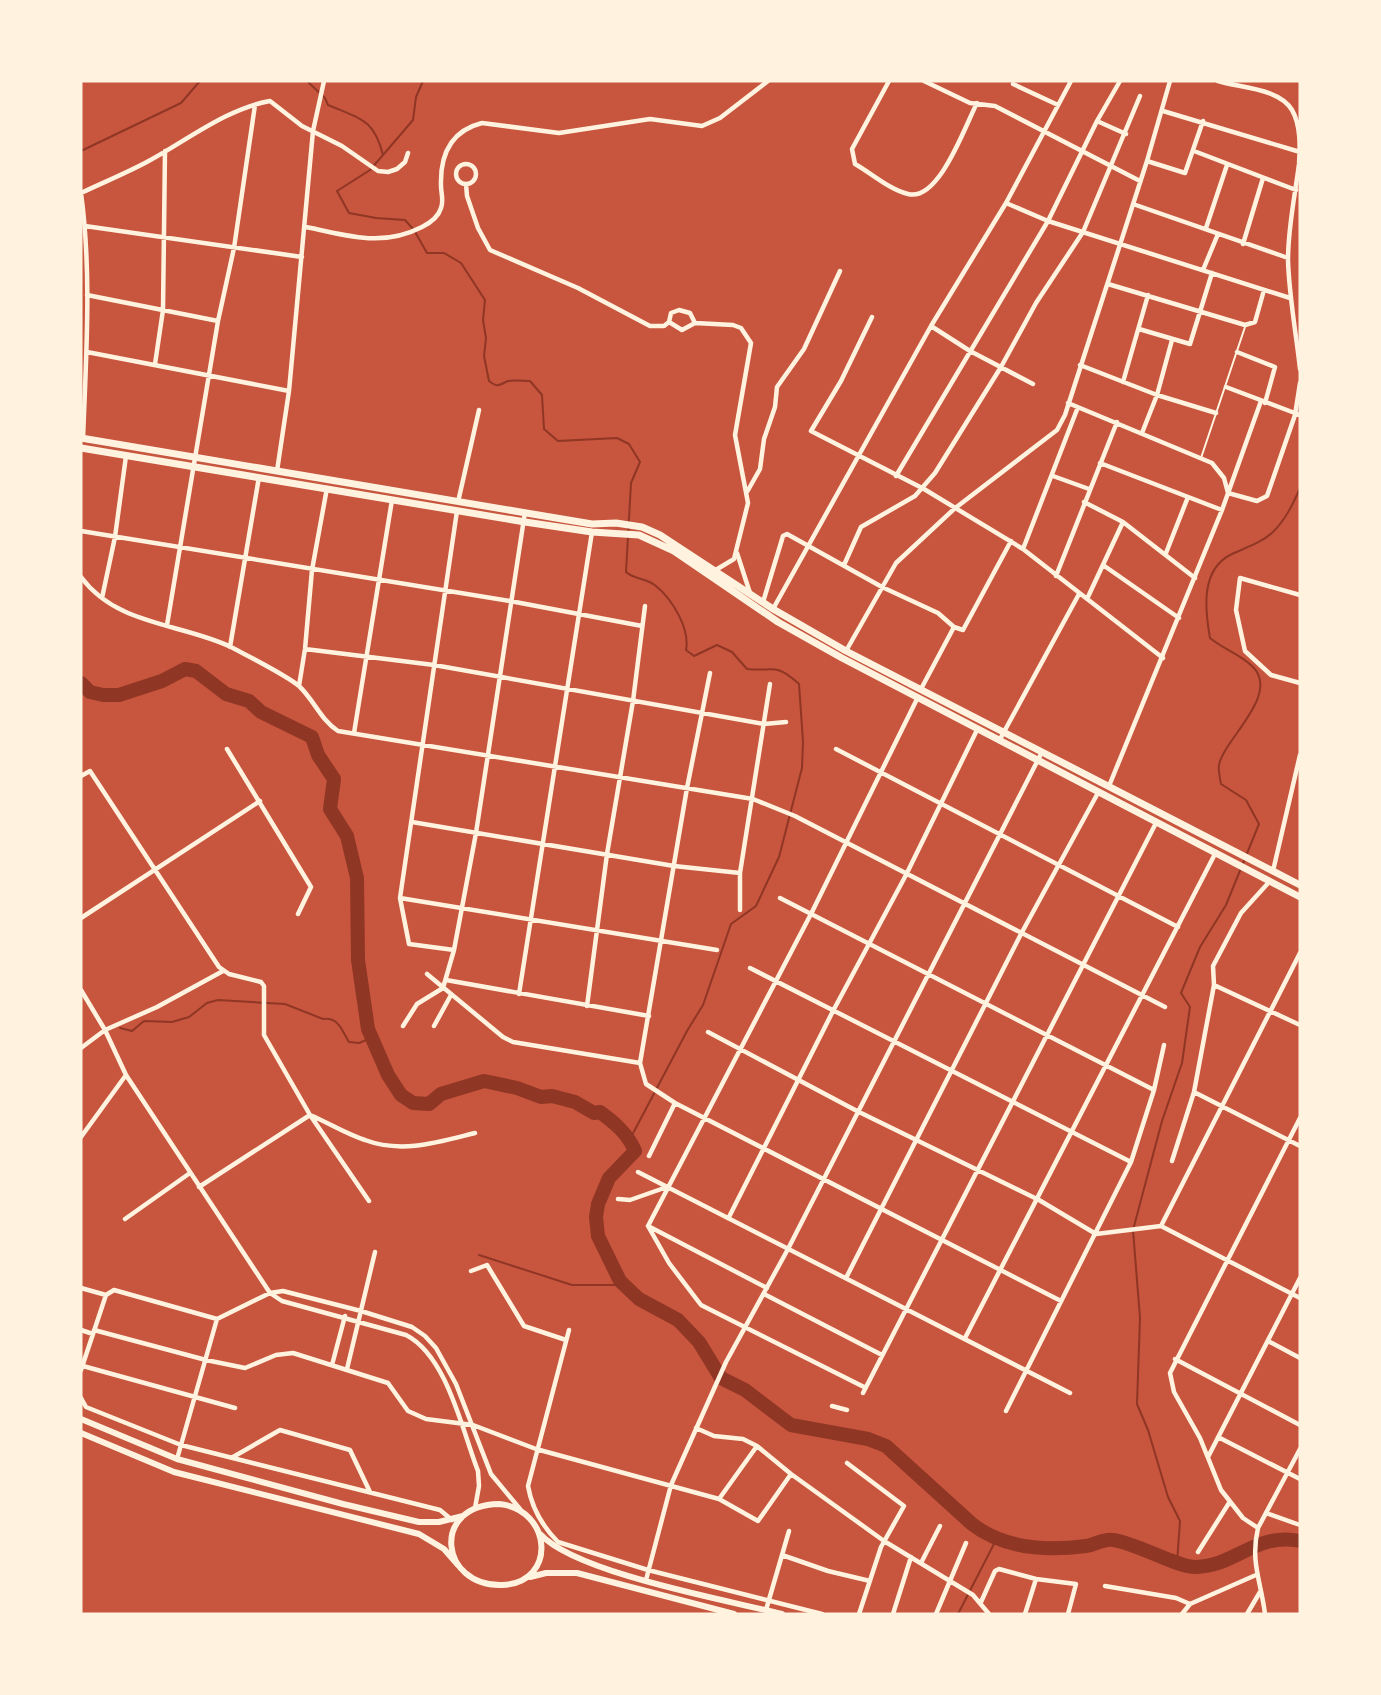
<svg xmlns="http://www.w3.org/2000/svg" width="1381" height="1695" font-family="Overpass,sans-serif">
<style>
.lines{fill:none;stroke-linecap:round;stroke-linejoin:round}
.stream{stroke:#8f3625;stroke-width:2}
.river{stroke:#8f3625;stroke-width:14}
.service{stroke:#fff3e0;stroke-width:2}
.minor{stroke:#fff3e0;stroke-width:4.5}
.secondary{stroke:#fff3e0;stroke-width:6}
.primary{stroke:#fff3e0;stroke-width:7}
</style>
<rect width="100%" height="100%" fill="#c8553d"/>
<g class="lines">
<!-- stream -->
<path class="stream" d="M307,81L325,98L328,105C361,119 374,119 383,155L370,170L337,191L349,213L376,218L405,220L414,230L427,253H444L461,263L485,300L483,320L486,338L484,356L489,381C498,388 499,385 508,381C513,380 524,381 530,381L542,395L544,429L558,441L617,438L629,444L640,462L631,483L626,572C635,580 647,578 656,586C673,600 690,629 686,650L694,656L717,645L732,652L747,669C774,672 775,662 799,684L803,742L802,768L779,857L756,906L731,924L703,1005L687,1031L630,1139
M81,151L181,103L200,81
M383,155L413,120L416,97L423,81
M120,1028L132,1031L144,1021L172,1022L189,1017L207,1003L218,1000L285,1004L323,1019C339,1017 342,1031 349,1042L359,1043L371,1038
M479,1255L572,1285H625
M1177,1563L1180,1521L1168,1497L1148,1430L1137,1404L1140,1318L1133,1230L1162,1121L1182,1063L1190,1007L1181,993L1200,947L1226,905L1259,824L1246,800L1221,784C1220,778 1218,771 1219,765C1223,740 1282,694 1252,666C1240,654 1223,649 1210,638C1205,610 1200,569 1232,554C1247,547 1261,543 1273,532C1286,519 1293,504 1300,488
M958,1614L997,1538"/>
<!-- river -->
<path class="river" d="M81,683L90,692L103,695H119L162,681L185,669L196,671L226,694L249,701L261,712L312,737L318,755L334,779L330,809L347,836L357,878L358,960L368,1029L388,1075L401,1095L413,1103L429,1104L441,1094L484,1081L517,1088L541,1097L552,1096L575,1102L594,1113L600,1112C615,1123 628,1134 635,1151L609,1178L598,1204L596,1217L598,1236L620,1281L639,1299L678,1320L699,1342L721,1378L745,1390L791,1425L868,1439L886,1446L972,1524C1004,1549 1048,1551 1086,1546C1095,1545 1104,1538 1113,1540C1137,1543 1178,1568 1196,1567C1236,1566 1255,1532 1300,1541"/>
<!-- service -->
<path class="service" d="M1201,458L1245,327"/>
<!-- minor -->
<path class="minor" d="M889,81L852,149L855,164C871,173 890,190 908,194C939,202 965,126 977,103
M924,81L970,103L995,106L1140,181
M1218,81C1240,88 1279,88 1292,110C1301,125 1300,148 1299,164C1295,196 1288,227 1288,260C1289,296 1296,332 1300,369
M1013,84L1058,105
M1163,111L1300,152
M1097,121L1126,134
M1194,151L1296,190
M1147,161L1185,173L1203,121
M456 174a10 10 0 1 1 20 0a10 10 0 1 1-20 0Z
M466,184L467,196L478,228L490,250L578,288L650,326H664L669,322L671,313L679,310L690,313L695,323
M81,193C102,183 124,174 145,163C185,142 225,109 270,101L302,126L342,146L378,171L388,172L397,169L405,162L408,153
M81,193C92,274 86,357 83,439
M1006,203L1048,221L1290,298
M1133,204L1288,258
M85,226L302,257
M306,227C347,235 381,248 422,227C430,223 438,218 441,208C444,201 441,193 441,186C440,156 450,131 482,123L559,133L650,119L702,126L720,118L768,81
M1206,228L1227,165
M1243,244L1263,178
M1203,270L1218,234
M1108,284L1245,325L1255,322L1264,290
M87,295L218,321
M872,317L841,381L811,431L924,489L1023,549L1163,658
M669,322L682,330L695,323L733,325L741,328L751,343L735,435L748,503L734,559L714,571
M931,326L970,351L1033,384
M1139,329L1190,344L1212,273
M87,352L289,391
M1237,352L1275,367L1265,403
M155,364L163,310L165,151
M1080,365L1157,395L1216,413
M1123,382L1148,295
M1226,387L1300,415
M1068,403L1212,463L1224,478L1228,493
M1142,433L1157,395L1172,340
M1100,463L1222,510
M277,471L289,391L313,131L324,81
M896,476L1048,221L1097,121L1120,81
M1053,476L1089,489
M747,492L760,469L764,439L775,407L777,387L804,349L840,271
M1228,493L1257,501L1267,496L1295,415L1300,383
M458,502L479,410
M1084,502L1123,522L1195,578
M81,531L510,601L642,626
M1023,549L1078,407
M737,553L750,593
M1166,553L1188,497
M844,565L861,527L915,496L935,473L1001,367L1036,303L1083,232L1140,96
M1103,565L1179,618
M1056,576L1117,422
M81,577C117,626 181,623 231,647C248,656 286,675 299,686C314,700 320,719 338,731L753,799L795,816L1165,1007
M1300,595L1240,578L1236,610L1245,651L1271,675L1300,683
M102,598L115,537L126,456
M1087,599L1123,522
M763,602L783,536L787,534L882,587L938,613L954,627L963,630L1011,541
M773,609L931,326L1006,203L1071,81
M167,625L218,321L234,248L255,105
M230,647L259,477
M305,649L434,665L764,724L786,722
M846,651L896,563L954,509L1057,430L1065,415L1147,161L1170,81
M710,673L687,788L640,1063L646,1084L675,1103L1061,1301
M299,686L305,649L312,570L327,488
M921,689L954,627
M354,733L392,500
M999,741L1079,594
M227,749L311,887L298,914
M836,749L1178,927
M81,776L90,771L219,967L229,974L261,982L264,986V1035L310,1115L369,1201
M1109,786L1222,510L1261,401
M412,822L674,866L740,873
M1273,871L1300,755
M400,898L717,950
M780,898L1154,1090
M740,910V873L770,684
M81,918L260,801
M454,950L409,944L400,898L457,511
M750,968L1131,1162
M427,974L503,1037L513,1042L640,1063
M446,980L649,1016
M1214,985L1300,1025
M81,990L105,1030L126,1075L270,1293L282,1301L406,1335C447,1356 462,1430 478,1471L479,1486L475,1508
M519,994L592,532
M587,1006L607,854L633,701L645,606
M403,1026L417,1004L443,988L454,950L476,833L525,512
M434,1026L451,995
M708,1032L857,1111L1039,1200L1096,1234L1161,1226L1300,1298
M81,1048L105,1030L157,1007L223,971
M1194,1092L1300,1146
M310,1115C329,1123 346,1134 365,1140C402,1154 439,1142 475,1133
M81,1137L126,1075
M649,1156L675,1103
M1172,1161L1194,1092L1214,985L1213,966L1241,913L1270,881
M638,1172L1070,1393
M199,1187L310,1115
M618,1199L630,1200L667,1187
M729,1217L833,1011L906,875L977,730
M125,1219L190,1173
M648,1226L812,912L917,699
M648,1226L669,1263L701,1305L864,1387
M1161,1226L1300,953
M650,1227L767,1288
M471,1271L487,1265L524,1326L566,1340
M846,1278L1021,934L1099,791
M81,1288L106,1295L114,1290L217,1319L270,1293L283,1291L361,1311L412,1327L425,1336L436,1348L456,1384L491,1474L520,1509
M764,1294L882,1355
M81,1330L93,1334
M94,1330L206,1360L245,1368L276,1355L293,1353L388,1383L408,1411L426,1419L473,1425L536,1449L719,1499L758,1521L791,1474
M569,1330L528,1486C532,1509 542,1526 558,1542L648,1570L822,1614
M965,1338L1216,852
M1268,1341L1300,1358
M1175,1359L1300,1425
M332,1365L345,1316
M83,1366L235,1408
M347,1369L375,1252
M81,1370L106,1295
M863,1393L1156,823
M81,1398L86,1407L181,1445L440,1510L452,1520
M832,1406L847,1410
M1006,1411L1131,1162L1154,1090L1164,1045
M696,1428L714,1436L743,1439L757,1446L791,1474L884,1541L973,1595L989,1614
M1218,1437L1300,1479
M233,1457L280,1430L350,1450L370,1492
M1208,1457L1300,1278
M177,1459L217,1319
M847,1463L904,1506L881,1547L859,1614
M719,1499L757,1446
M1266,1513L1300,1525
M1258,1528L1243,1518L1221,1490L1200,1438L1174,1392L1170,1373L1300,1118
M1198,1552L1229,1503
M782,1555L828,1571L870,1581
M921,1563L940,1526
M646,1580L671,1485L726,1362L788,1249L1042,752
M1105,1586L1176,1598L1190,1604L1256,1575
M981,1602L995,1571L999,1569L1036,1579L1076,1584L1068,1614
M766,1610L789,1531
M893,1614L911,1557
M936,1614L966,1543
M1025,1614L1036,1579
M1182,1614L1190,1604
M1247,1614L1260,1592
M1265,1614C1261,1581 1250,1562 1258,1528L1300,1449"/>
<!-- secondary -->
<path class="secondary" d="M81,1419L177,1459L343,1504L419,1522H439L463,1516
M81,1433L174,1472L419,1534L444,1549L458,1565
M499,1504C552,1509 558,1583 502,1585C440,1587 430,1505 499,1504Z
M540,1534C576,1573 726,1600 782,1614
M530,1577L546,1573H577L734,1614"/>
<!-- primary -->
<path class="primary" d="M81,438L592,524L616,523L642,527L660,535L773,609L846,651L1300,885
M81,448L525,522L592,532L639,535L674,551L778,622L842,658L1300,897"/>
</g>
<!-- border -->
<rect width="1381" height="1695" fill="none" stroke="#fff3e0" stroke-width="165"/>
</svg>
